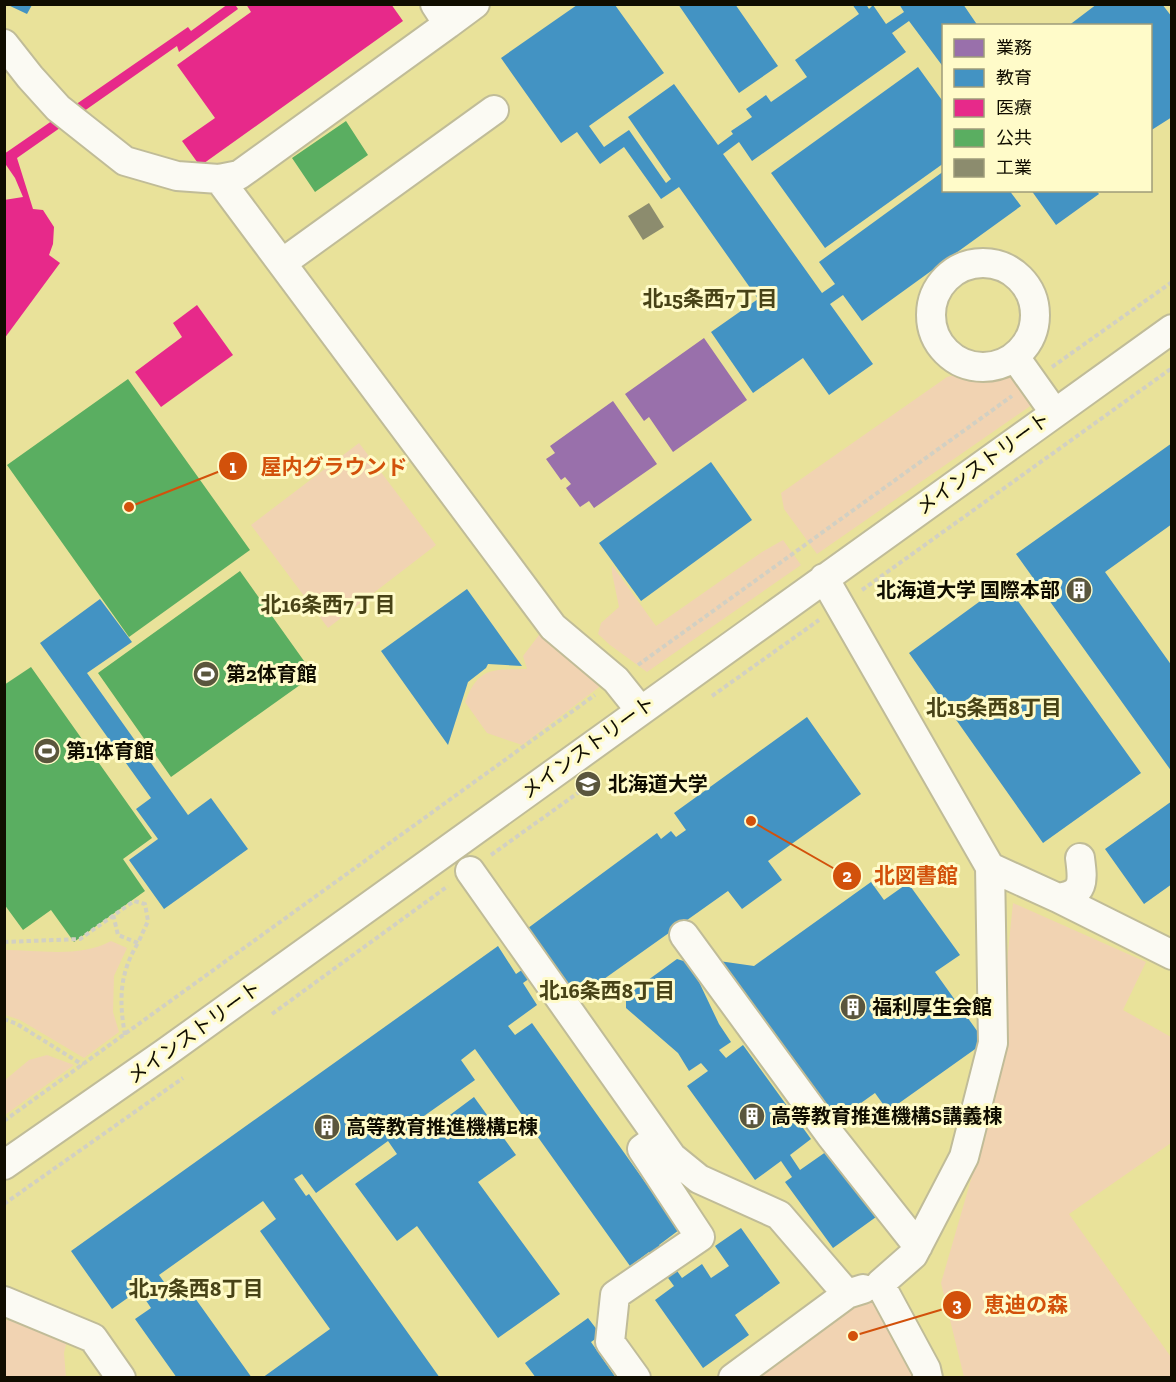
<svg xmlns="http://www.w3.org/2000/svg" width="1176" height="1382" font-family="'Zilla Slab','Noto Sans JP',serif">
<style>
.built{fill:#e9e29a;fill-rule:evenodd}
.green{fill:#f1d3b2}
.offices{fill:#9970ab}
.schools{fill:#4393c3}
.health{fill:#e7298a}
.public{fill:#5aae61}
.industry{fill:#8c8c6e}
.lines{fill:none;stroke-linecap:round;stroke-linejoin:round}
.minor-casing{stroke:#c0bc98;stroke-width:32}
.path{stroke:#d2d0c3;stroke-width:4;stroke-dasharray:4.5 3;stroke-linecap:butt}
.minor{stroke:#fbfaf3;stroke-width:28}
.labels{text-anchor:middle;stroke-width:6;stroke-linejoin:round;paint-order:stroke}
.street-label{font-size:20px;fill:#100d00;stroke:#fffbc9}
.poi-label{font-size:20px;font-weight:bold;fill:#100d00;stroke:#fffbc9;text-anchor:start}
.neighbourhood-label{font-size:21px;font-weight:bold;fill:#484317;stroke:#fffbc9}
.leader{fill:none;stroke:#d2510b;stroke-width:2}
.callout-dot{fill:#d2510b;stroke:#fffbc9;stroke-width:2}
.mark-label{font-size:18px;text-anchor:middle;font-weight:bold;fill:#fff}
.callout-label{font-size:21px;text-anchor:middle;font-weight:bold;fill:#d2510b;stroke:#fffbc9;stroke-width:6;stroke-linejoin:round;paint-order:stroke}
</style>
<rect width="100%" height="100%" fill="#e2ddaf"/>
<!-- built -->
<path class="built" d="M5,5H1171V1377H5ZM944,26H1150V190H944Z"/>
<!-- green -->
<path class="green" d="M982,368L1014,376L1036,402L817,554L784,509L781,493L947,377Z
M359,443L436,545L328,628L251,525Z
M783,540L801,565L647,672L610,645L598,634L601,623L619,607L612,573V565L656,626L762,552Z
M542,631L606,682L522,745L487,733L465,702C479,666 493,670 527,669L523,656Z
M1013,903L1146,962L1123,1010L1171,1037V1143L1069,1214L1171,1357V1377H964L941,1283L992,1107Z
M111,941L127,948L114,976L113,1012L119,1032L84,1058L20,1020L5,1015V950C39,950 80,958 111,941Z
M47,1055L74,1065L5,1115V1080L29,1060Z
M880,1284L944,1377L733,1378Z
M5,1320L38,1324H71L64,1353L66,1377L5,1378Z"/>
<!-- offices -->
<path class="offices" d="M704,338L747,400L673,452L649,417L644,421L625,394Z
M613,401L657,464L594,508L589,501L580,507L566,488L571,484L565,477L561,480L546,459L555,453L550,446Z"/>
<!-- schools -->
<path class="schools" d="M678,4H735L778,66L739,93Z
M852,4H866L869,9L873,5L886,24L904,12L899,4H963L978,26H944V68L909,21L892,33L906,52L752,161L739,142L723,154L822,293L835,284L819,262L944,171V190H1009L1021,206L862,321L843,295L830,304L873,364L829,395L803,358L753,393L711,332L758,299L679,187L661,199L624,147L600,164L577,132L561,143L501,58L577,5H615L664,73L589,126L604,147L629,130L666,183L671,179L628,117L674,84L718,145L733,134L731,131L752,117L746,109L766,95L771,102L807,77L795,60L859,14Z
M1097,4H1162L1172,17V117L1150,131V26H1068Z
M8,5H32L27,14Z
M918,67L944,103V163L825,248L771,173Z
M1031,190H1096L1099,194L1056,225Z
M1172,443V524L1105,572L1172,666V772L1016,554Z
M711,462L752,520L641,601L599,543Z
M1005,583L1141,773L1043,843L909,653Z
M467,589L522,666L488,664L486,668L468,682L448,745L381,651Z
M100,599L132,642L87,673L188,815L211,798L248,849L164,909L129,860L158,839L136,809L151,798L40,643Z
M807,717L861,794L768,861L782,880L742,909L728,891L573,1001L547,966L523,983L537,1005L508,1026L515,1035L532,1023L679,1230L659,1245L682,1278L702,1264L711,1278L729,1266L715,1246L741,1228L780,1283L735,1315L749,1335L703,1368L655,1300L674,1286L649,1252L630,1266L475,1049L461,1060L475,1080L414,1123L423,1135L474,1097L516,1155L478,1182L560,1294L498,1338L417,1226L397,1241L355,1184L397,1154L388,1141L316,1193L302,1174L294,1179L306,1196L309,1194L440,1378H262L330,1329L260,1231L276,1219L263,1201L159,1275L172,1293L185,1284L252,1378H177L135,1319L151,1308L139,1290L112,1309L71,1251L498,946L516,974L542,956L524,931L657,833L661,839L671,831L676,837L686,830L674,813Z
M1172,801V884L1144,904L1105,849Z
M871,882L884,900L908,883L960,955L935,972L985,1042L888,1111L875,1093L830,1125L712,960L754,966Z
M677,959L690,963L719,1024L731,1042L719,1050L726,1058L743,1045L811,1139L790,1155L800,1170L830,1149L876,1217L833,1248L785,1182L792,1177L781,1161L755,1180L687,1086L708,1071L701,1063L689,1071L678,1053L626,1008V996Z
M588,1318L601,1335L591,1342L616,1378H536L525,1363Z"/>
<!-- health -->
<path class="health" d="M228,4H239L236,6L238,9L179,52L177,46L17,158L33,209L43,210L54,227L53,244L49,255L60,263L4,339V200L23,197L15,178L4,162V154L188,27L191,31Z
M246,4H391L403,21L200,166L182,141L215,118L177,65L251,12Z
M197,305L233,355L161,407L135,372L182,337L173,323Z"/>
<!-- public -->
<path class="public" d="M346,121L368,155L315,192L292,158Z
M128,379L250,550L129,637L7,465Z
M240,571L314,675L171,777L98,673Z
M31,667L152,838L123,859L145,891L74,942L51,910L23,930L4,904V685Z"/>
<!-- industry -->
<path class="industry" d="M649,203L664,227L643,240L628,216Z"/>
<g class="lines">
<defs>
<path id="minor" d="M448,24L475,4
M4,44L30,77L58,108L125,161L177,176L219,179L239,175L448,24L435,4
M219,179L553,627L616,680L640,710
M931 315a52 52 0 1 1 104 0a52 52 0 1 1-104 0Z
M282,263L494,110
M1015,357L1054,412
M824,578L990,867L1058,898L1172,955
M470,871L672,1157L699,1179L779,1215L847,1294
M1058,898C1085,894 1083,881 1080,858
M684,935L831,1136L918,1246
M4,1165L165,1053L1172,329
M4,1301L93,1338L121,1378
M636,1378L610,1342L615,1295L700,1237L642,1149L657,1138
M733,1378L847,1294L863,1289
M928,1378L926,1369L880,1284L913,1255L964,1157L993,1043L990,867"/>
</defs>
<!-- minor casing -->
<use href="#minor" class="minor-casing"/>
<!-- path -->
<path class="path" d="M1052,367L1172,282
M862,590L1172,368
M638,665L1012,396
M712,696L819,620
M491,855L582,790
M4,942L80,939L134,901L145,904L148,921L138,943L118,935L113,914
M272,1014L448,886
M4,1019L17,1024L83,1065
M125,1035C119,1001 119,974 138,943
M4,1121L595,695
M4,1204L183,1078"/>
<!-- minor -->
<use href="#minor" class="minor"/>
</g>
<!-- icons -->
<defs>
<symbol id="building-disc" viewBox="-11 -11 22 22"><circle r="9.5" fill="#5a563d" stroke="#fffbc9"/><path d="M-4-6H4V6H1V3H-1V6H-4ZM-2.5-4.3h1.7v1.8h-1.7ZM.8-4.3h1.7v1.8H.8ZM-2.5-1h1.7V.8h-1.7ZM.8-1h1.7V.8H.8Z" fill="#fff"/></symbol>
<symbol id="stadium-disc" viewBox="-11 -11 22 22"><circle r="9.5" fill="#5a563d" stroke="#fffbc9"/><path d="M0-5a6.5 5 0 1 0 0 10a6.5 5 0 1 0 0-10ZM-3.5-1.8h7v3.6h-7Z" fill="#fff"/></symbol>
<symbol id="university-disc" viewBox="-11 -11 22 22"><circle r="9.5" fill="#5a563d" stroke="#fffbc9"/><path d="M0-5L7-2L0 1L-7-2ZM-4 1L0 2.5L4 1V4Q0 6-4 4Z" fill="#fff"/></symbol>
</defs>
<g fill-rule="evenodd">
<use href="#building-disc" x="1064" y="575" width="30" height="30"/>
<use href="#stadium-disc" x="191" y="659" width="30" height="30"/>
<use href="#stadium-disc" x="32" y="736" width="30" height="30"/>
<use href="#university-disc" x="573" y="769" width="30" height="30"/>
<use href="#building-disc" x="838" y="992" width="30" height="30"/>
<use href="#building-disc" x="737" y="1101" width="30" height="30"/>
<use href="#building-disc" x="312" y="1112" width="30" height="30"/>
</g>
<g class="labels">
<!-- street labels -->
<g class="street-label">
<text transform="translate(983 463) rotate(-36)" y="7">メインストリート</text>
<text transform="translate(588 747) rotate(-36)" y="7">メインストリート</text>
<text transform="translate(194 1032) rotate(-36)" y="7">メインストリート</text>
</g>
<!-- poi labels -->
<g class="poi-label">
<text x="1060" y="597" text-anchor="end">北海道大学 国際本部</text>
<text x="226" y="681">第2体育館</text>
<text x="66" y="758">第1体育館</text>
<text x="608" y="791">北海道大学</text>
<text x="872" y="1014">福利厚生会館</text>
<text x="771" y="1123">高等教育推進機構S講義棟</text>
<text x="346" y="1134">高等教育推進機構E棟</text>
</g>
<!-- neighbourhood labels -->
<g class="neighbourhood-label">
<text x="710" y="306">北15条西7丁目</text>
<text x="328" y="612">北16条西7丁目</text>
<text x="994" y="715">北15条西8丁目</text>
<text x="607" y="998">北16条西8丁目</text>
<text x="196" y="1296">北17条西8丁目</text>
</g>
</g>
<!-- callouts -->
<path class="leader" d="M129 507L233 466M751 821L847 876M853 1336L957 1305"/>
<g class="callout-dot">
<circle cx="129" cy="507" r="6"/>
<circle cx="751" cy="821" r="6"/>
<circle cx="853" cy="1336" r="6"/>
<circle cx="233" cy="466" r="15"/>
<circle cx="847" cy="876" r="15"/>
<circle cx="957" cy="1305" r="15"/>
</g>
<g class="mark-label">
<text x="233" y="473">1</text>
<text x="847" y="882">2</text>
<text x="957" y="1311">3</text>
</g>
<g class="callout-label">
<text x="334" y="474">屋内グラウンド</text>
<text x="916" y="883">北図書館</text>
<text x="1026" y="1312">恵迪の森</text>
</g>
<!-- border -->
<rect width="1176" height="1382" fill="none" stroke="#100d00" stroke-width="12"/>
<!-- legend -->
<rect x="942" y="24" width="210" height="168" fill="#fffbc9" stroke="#9f9c79" stroke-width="1.5"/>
<rect x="954" y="39" width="30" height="18" fill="#9970ab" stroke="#9f9c79" stroke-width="1.5"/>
<text x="996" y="54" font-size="18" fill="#100d00">業務</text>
<rect x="954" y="69" width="30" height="18" fill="#4393c3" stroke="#9f9c79" stroke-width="1.5"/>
<text x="996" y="84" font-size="18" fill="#100d00">教育</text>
<rect x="954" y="99" width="30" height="18" fill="#e7298a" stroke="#9f9c79" stroke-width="1.5"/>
<text x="996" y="114" font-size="18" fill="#100d00">医療</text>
<rect x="954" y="129" width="30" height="18" fill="#5aae61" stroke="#9f9c79" stroke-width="1.5"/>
<text x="996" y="144" font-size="18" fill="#100d00">公共</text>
<rect x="954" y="159" width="30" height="18" fill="#8c8c6e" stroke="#9f9c79" stroke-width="1.5"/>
<text x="996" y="174" font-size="18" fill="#100d00">工業</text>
</svg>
